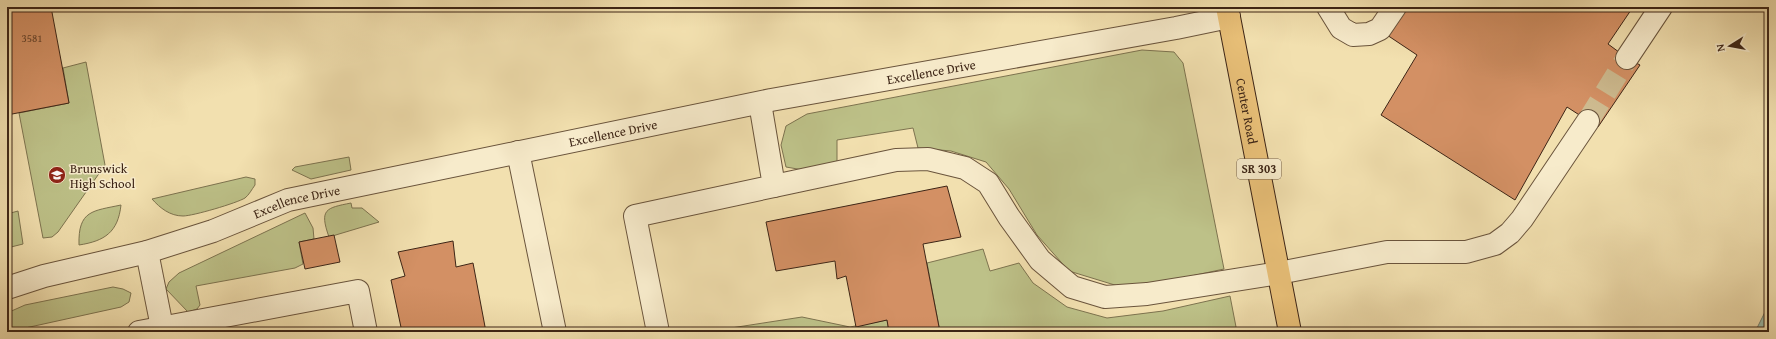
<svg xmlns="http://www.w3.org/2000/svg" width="1776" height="339" font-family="'Gentium Book Plus',serif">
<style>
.green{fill:#bdc188;stroke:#7d734f}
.water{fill:#9bbdab;stroke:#75806f}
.building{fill:#d39064;stroke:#3d2516}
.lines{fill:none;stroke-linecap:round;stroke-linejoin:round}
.minor-tunnel{stroke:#cebb90;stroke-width:22;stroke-dasharray:22 11;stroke-linecap:butt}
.minor-casing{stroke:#6a543c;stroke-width:24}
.major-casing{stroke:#3d2516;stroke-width:24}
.minor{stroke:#f7ebcb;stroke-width:22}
.major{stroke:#e9c078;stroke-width:22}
.labels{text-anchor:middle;stroke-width:3;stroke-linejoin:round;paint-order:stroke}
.number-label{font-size:11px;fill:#62402a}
.shield{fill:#f7ebcb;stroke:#75604c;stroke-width:1}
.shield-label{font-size:12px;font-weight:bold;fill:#3d2516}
.street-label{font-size:13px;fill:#3d2516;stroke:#f7ebcb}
.poi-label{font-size:13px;fill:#3d2516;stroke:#f7ebcb;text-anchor:start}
</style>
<rect width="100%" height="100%" fill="#f2e0af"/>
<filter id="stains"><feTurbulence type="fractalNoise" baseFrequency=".005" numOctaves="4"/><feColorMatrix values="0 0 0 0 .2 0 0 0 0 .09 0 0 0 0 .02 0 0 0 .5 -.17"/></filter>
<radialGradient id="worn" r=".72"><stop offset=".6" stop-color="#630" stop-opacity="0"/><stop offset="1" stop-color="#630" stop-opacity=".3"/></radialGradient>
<!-- green -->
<path class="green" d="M1142,50L1174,52L1183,63L1224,269L1163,282L1118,286L1069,271L1037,235L1009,189L986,162L951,151L918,148L913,128L837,140V163L809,171L786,167L781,145L786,126L807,114Z
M86,62L105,165L58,232L52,237L43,238L19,113L69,103L63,68Z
M349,157L351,170L311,179L292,170L295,167Z
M246,177L255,179V185C252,189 249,195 245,198C237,203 193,216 183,216C170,216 160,208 152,199Z
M351,203L352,208H362L379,222L329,237C319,209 326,208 351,203Z
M121,205C118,232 105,241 79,245C78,210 93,211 121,205Z
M18,211L23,244L7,248V214Z
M305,213L313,228L314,239L299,242L303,264L295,268L196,286L200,305L197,309L188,312L166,289L169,282L179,273Z
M983,249L990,271L1019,263L1033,283L1067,307L1107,318L1163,311L1230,296L1237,332H940L927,263Z
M113,287L123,289L131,293L129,302L121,307L7,332V313L25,305Z
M802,317L850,327L887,320L889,332H731V328Z"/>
<!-- water -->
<path class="water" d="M1769,304V332H1755Z"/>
<!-- building -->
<path class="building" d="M7,7H51L69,103L7,115Z
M1406,7H1626L1631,10L1608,44L1627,58L1640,65L1598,127L1567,107L1515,200L1381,115L1417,55L1387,35Z
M947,186L961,237L923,244L940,332H889L887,320L856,327L846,276L837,279L835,261L776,271L766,222Z
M334,235L340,262L305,269L299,242Z
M453,241L456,267L473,263L486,332H402L391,280L405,276L398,252Z"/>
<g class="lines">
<!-- minor-tunnel -->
<path class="minor-tunnel" d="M1588,121L1627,58"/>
<defs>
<g id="minor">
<path d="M1328,7L1341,28L1353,35L1369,34L1380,29L1395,7"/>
<path d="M1627,58L1661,7"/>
<path d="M518,152L555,332"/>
<path d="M774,186L896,160L928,159L965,168L988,183L1009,217L1040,260L1072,287L1105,297L1147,294L1279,273L1387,252H1466L1495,244L1510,233L1522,219L1588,121"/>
<path d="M147,252L163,332"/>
<path id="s1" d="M7,288L44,276L147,252L213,231L288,200L771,100L1176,28L1229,17"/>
<path d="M139,332L358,291L366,332"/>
<path d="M658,332L635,216L774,186L760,103"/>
</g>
<g id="major">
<path id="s2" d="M1227,7L1290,332"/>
</g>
</defs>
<!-- minor casing -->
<use href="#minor" class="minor-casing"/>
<!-- major casing -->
<use href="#major" class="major-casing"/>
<!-- minor -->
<use href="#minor" class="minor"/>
<!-- major -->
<use href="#major" class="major"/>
</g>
<!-- icons -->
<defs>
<symbol id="school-disc" viewBox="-11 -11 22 22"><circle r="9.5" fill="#8f2418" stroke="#f7ebcb"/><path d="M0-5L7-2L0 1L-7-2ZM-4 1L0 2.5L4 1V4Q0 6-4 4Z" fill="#fff"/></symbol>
</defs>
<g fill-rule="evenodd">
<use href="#school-disc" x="47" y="165" width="20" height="20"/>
</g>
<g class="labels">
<!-- number labels -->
<g class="number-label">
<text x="32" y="42">3581</text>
</g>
<!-- shield labels -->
<rect class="shield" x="1237" y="159" width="44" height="20" rx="3"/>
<g class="shield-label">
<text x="1259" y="173">SR 303</text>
</g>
<!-- street labels -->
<g class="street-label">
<text dy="5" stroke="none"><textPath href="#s1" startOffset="951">Excellence Drive</textPath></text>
<text dy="5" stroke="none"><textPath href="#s2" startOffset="106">Center Road</textPath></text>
<text dy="5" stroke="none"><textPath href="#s1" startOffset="627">Excellence Drive</textPath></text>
<text dy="5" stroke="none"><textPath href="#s1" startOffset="303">Excellence Drive</textPath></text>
</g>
<!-- poi labels -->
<g class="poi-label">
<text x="70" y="173">Brunswick<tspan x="70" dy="15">High School</tspan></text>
</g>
</g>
<!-- margin -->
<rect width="1776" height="339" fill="none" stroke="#f2e0af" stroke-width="24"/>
<rect x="8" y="8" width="1760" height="323" fill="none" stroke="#3d2516" stroke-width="2"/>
<rect x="12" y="12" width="1752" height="315" fill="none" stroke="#3d2516"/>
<!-- north arrow -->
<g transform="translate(1730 46) rotate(259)" stroke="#f7ebcb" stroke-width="3" paint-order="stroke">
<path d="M0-3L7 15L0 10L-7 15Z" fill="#3d2516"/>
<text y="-6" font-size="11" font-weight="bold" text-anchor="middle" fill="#3d2516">N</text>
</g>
<rect width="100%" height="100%" filter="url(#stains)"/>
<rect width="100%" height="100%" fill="url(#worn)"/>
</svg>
